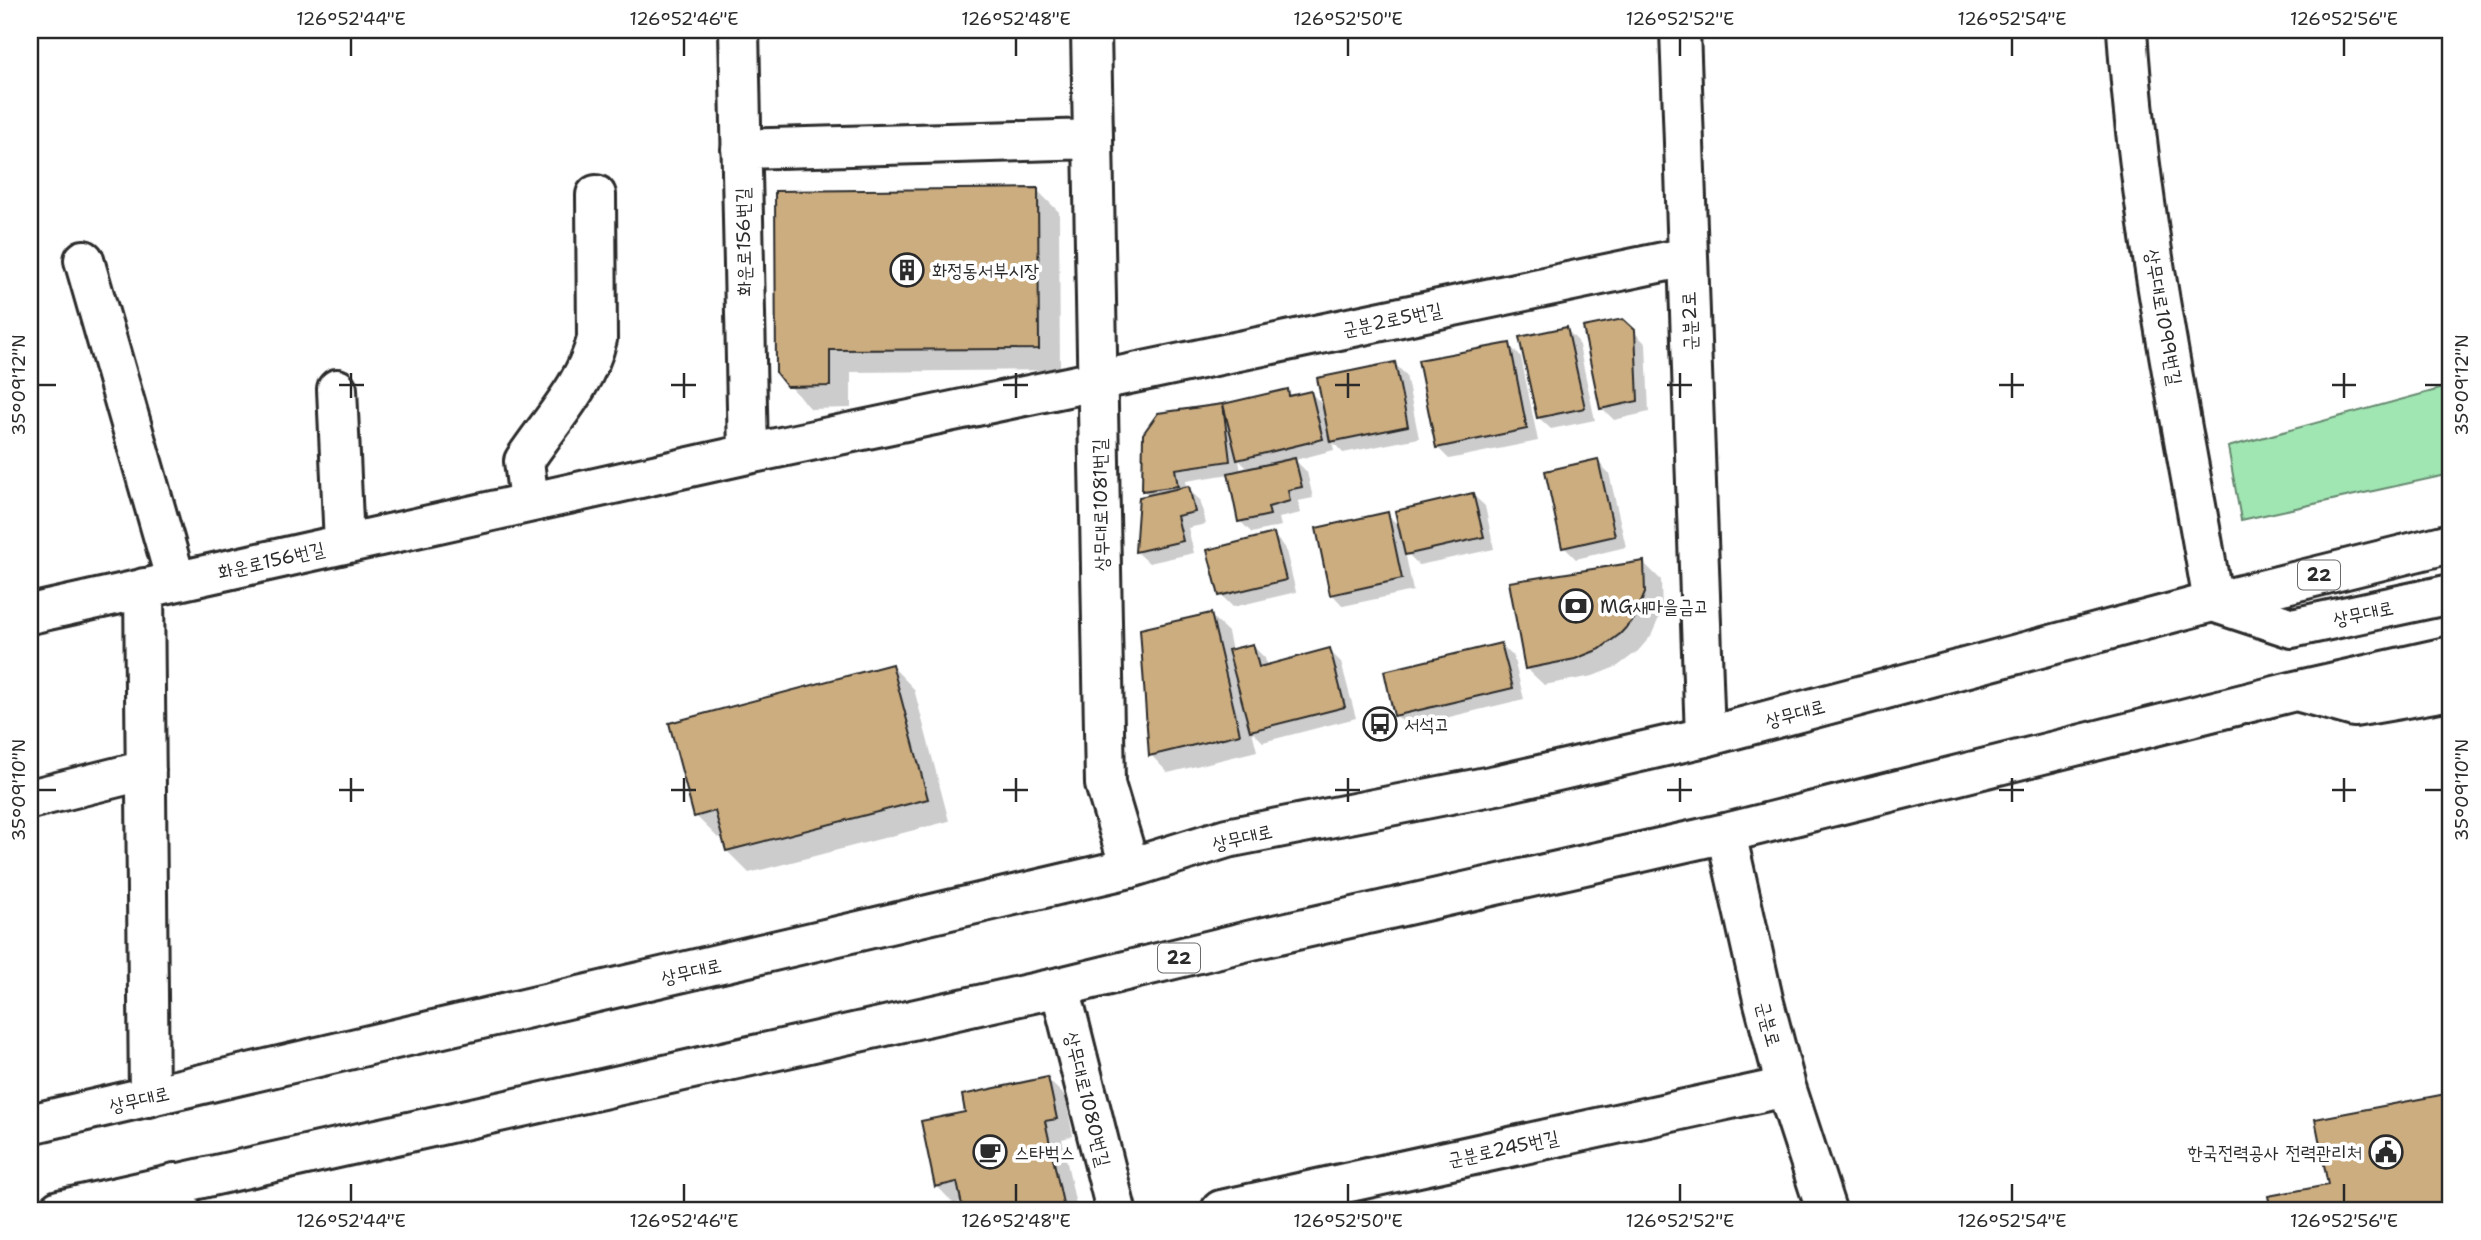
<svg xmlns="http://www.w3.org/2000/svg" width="2481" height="1240" font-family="'Shantell Sans','Poor Story',sans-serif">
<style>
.green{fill:#a0e6b3;stroke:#66886f;stroke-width:2}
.shadow{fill:#0003;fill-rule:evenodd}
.building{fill:#ccad80;stroke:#2b2b2b;stroke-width:2}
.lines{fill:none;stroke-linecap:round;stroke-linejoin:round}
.minor-casing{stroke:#2b2b2b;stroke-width:44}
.major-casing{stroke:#2b2b2b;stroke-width:44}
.minor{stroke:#fff;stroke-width:38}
.major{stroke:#fff;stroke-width:38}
.ticks{fill:none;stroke:#2b2b2b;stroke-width:2.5}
.labels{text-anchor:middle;stroke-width:7;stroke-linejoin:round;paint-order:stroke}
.shield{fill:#fff;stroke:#6b6b6b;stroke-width:2}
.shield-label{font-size:18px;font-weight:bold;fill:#2b2b2b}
.street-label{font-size:19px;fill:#2b2b2b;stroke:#fff}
.poi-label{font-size:19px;fill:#2b2b2b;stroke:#fff;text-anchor:start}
.neatline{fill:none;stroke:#2b2b2b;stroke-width:2.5}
.ticks-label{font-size:18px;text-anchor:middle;fill:#2b2b2b}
</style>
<rect width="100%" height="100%" fill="#fff"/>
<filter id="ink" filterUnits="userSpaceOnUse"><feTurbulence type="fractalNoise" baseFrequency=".0143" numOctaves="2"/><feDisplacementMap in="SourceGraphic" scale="14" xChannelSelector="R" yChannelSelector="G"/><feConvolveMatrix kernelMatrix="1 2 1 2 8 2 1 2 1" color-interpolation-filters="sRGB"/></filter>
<g filter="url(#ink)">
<!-- green -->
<path class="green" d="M2451,386V474L2241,520L2228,447Z"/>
<!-- shadow -->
<path class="shadow" d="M1037,190L1059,212L1060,370L851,372V408L811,409L778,373Z
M1623,321L1646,344L1649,412L1614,420L1602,408Z
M1566,329L1578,341L1595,420L1551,429L1539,418Z
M1509,345L1521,357L1538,441L1449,459L1437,447Z
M1395,364L1406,375L1419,438L1343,453L1332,441L1334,450L1295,460L1307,472L1313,498L1298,501L1301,513L1279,518L1281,526L1252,533L1240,521L1230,474L1186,481L1187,488L1200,500L1206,524L1188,528L1194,553L1149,563L1137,552L1140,499L1150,496L1143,490L1223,406L1287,391L1293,397L1311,393L1324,406ZM1239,460L1249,470L1241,472Z
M1597,461L1609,473L1626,547L1576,559L1564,547Z
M1473,495L1485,506L1494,549L1419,565L1405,551L1413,591L1343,606L1332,594L1387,514L1401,528Z
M1273,535L1285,547L1296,592L1233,607L1221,595Z
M1644,563L1661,580L1662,611L1651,636L1638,651L1618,666L1593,676L1544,685L1526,668Z
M1210,615L1228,632L1232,651L1253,646L1265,658L1267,666L1329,650L1341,662L1356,718L1263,742L1252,731L1257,751L1168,773L1151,755Z
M1501,645L1513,656L1524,699L1408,727L1396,715Z
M892,666L914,689L949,821L749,873L727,851L723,836L718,838L696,816Z
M1047,1079L1065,1096L1073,1136L1062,1139L1077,1210H965L963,1201L954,1204L937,1186L967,1113Z
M2451,1095V1210H2273L2270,1197L2330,1186L2317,1120Z"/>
<!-- building -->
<path class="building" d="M1038,188L1039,349L830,350V386L787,387L776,373L775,191Z
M1623,319L1635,330L1638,401L1600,409L1583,327Z
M1567,327L1585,408L1537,418L1519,337Z
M1510,343L1527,429L1436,448L1418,360Z
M1395,362L1408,426L1330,442L1317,378Z
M1288,389L1289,396L1311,391L1323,439L1237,460L1223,404Z
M1223,404L1230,461L1175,469L1178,486L1142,491L1143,434L1158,413Z
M1295,458L1302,487L1288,490L1290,501L1268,507L1270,515L1238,522L1228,473Z
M1598,459L1615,536L1562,548L1545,471Z
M1189,486L1195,512L1177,516L1183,541L1135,552L1139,497Z
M1473,493L1484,537L1405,555L1395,511Z
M1388,512L1402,579L1330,595L1316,528Z
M1274,533L1286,580L1219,596L1207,550Z
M1644,561L1645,593L1634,619L1620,634L1600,649L1575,659L1525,669L1509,582Z
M1211,613L1240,734L1149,756L1140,629Z
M1501,643L1513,688L1394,716L1384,671Z
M1253,644L1259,667L1330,648L1345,707L1250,731L1228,650Z
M892,664L928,799L726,851L715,811L694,817L669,723Z
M1048,1077L1057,1119L1045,1121L1064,1208L1054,1210H963L957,1182L935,1187L921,1121L965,1112L962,1095Z
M2451,1093V1210H2271L2268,1196L2328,1185L2315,1119Z"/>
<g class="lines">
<defs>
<path id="minor" d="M739,30L748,454
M1091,30L1105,784L1130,868
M1680,30L1705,737
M2127,30C2139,220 2181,414 2213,602
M741,149L1092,139
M84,260L176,581
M337,389L344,544
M529,502L524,461C549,423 586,385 597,339L596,195
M144,588L149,1097
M30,614L748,454L1687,257
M30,799L146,770
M1726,833L1763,999L1786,1087L1826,1210
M1060,987L1116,1210
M175,1183L180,1210
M1221,1210L1786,1087"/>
<path id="major" d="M2213,602L2292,628L2451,594
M2300,692L2354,707L2451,690
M30,1124L1130,868L1227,838L1496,785L1705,737L2213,602L2451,543
M59,1210L1060,987L1252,940L1726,833L2295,691L2451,656"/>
</defs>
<!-- minor casing -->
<use href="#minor" class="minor-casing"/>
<!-- major casing -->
<use href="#major" class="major-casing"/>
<!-- minor -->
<use href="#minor" class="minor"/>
<!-- major -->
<use href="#major" class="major"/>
</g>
</g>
<!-- ticks -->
<path class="ticks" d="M351,38V56M684,38V56M1016,38V56M1348,38V56M1680,38V56M2012,38V56M2344,38V56M351,373V398M684,373V398M1016,373V398M1348,373V398M1680,373V398M2012,373V398M2344,373V398M38,385H56M339,385H364M671,385H696M1003,385H1028M1335,385H1360M1667,385H1692M1999,385H2024M2332,385H2356M2425,385H2442M351,778V802M684,778V802M1016,778V802M1348,778V802M1680,778V802M2012,778V802M2344,778V802M38,790H56M339,790H364M671,790H696M1003,790H1028M1335,790H1360M1667,790H1692M1999,790H2024M2332,790H2356M2425,790H2442M351,1184V1202M684,1184V1202M1016,1184V1202M1348,1184V1202M1680,1184V1202M2012,1184V1202M2344,1184V1202"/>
<!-- icons -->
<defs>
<symbol id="building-ring" viewBox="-11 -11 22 22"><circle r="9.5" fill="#fff" stroke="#2b2b2b" stroke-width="1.5"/><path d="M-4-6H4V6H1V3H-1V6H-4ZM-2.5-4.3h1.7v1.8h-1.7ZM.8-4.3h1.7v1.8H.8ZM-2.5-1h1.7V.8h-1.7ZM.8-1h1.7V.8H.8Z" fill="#2b2b2b"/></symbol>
<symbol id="bank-ring" viewBox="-11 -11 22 22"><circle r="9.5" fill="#fff" stroke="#2b2b2b" stroke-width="1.5"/><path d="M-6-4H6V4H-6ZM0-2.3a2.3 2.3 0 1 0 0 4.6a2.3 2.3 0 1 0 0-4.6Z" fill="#2b2b2b"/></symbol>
<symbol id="bus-ring" viewBox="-11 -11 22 22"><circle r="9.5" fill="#fff" stroke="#2b2b2b" stroke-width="1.5"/><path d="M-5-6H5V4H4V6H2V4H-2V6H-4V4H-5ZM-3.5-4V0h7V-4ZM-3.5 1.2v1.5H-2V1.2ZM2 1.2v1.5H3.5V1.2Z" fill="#2b2b2b"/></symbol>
<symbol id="cafe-ring" viewBox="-11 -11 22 22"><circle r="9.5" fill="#fff" stroke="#2b2b2b" stroke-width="1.5"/><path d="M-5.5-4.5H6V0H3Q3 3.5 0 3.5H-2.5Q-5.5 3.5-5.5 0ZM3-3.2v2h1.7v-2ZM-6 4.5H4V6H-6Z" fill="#2b2b2b"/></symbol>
<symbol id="civic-ring" viewBox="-11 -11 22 22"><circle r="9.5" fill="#fff" stroke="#2b2b2b" stroke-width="1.5"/><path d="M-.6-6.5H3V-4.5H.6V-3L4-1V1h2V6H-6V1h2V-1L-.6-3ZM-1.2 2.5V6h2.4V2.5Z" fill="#2b2b2b"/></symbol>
</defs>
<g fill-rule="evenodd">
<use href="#building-ring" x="888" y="251" width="38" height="38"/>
<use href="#bank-ring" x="1557" y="587" width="38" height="38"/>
<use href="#bus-ring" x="1361" y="705" width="38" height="38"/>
<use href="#cafe-ring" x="971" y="1133" width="38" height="38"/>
<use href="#civic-ring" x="2367" y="1133" width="38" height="38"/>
</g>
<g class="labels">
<!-- shield labels -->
<g class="shield">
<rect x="2298" y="560.5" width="42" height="29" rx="5"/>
<rect x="1158" y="943.5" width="42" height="29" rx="5"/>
</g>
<g class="shield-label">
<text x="2319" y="581">22</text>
<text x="1179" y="964">22</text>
</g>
<!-- street labels -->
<g class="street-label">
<text transform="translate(743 242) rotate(-91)" y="7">화운로156번길</text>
<text transform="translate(2164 317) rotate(80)" y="7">상무대로1099번길</text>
<text transform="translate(1392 319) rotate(-12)" y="7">군분2로5번길</text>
<text transform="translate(1689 321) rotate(-92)" y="7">군분2로</text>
<text transform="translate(1100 505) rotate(-91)" y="7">상무대로1081번길</text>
<text transform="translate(271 560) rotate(-13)" y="7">화운로156번길</text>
<text transform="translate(2363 613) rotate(-12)" y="7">상무대로</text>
<text transform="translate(1795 713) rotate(-15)" y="7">상무대로</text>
<text transform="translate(1242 837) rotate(-13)" y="7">상무대로</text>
<text transform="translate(691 971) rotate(-13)" y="7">상무대로</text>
<text transform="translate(1769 1024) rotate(75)" y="7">군분로</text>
<text transform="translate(139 1099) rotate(-13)" y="7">상무대로</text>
<text transform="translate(1088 1099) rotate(76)" y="7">상무대로1080번길</text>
<text transform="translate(1503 1148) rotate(-12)" y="7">군분로245번길</text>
</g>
<!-- poi labels -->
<g class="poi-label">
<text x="932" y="277">화정동서부시장</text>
<text x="1600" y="613">MG새마을금고</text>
<text x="1404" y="731">서석고</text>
<text x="1014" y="1159">스타벅스</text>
<text x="2362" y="1159" text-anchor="end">한국전력공사 전력관리처</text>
</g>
</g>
<!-- margin -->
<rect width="2481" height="1240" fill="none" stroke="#fff" stroke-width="77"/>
<rect x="38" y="38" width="2404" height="1164" class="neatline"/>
<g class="ticks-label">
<text x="351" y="25">126°52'44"E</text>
<text x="684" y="25">126°52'46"E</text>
<text x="1016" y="25">126°52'48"E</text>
<text x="1348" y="25">126°52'50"E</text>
<text x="1680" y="25">126°52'52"E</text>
<text x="2012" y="25">126°52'54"E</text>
<text x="2344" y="25">126°52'56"E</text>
<text transform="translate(19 385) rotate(-90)" y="6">35°09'12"N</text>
<text transform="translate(2462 385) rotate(-90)" y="6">35°09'12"N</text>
<text transform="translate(19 790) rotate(-90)" y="6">35°09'10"N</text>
<text transform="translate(2462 790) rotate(-90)" y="6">35°09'10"N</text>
<text x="351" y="1227">126°52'44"E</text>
<text x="684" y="1227">126°52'46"E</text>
<text x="1016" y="1227">126°52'48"E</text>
<text x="1348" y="1227">126°52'50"E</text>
<text x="1680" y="1227">126°52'52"E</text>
<text x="2012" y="1227">126°52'54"E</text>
<text x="2344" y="1227">126°52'56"E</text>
</g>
</svg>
